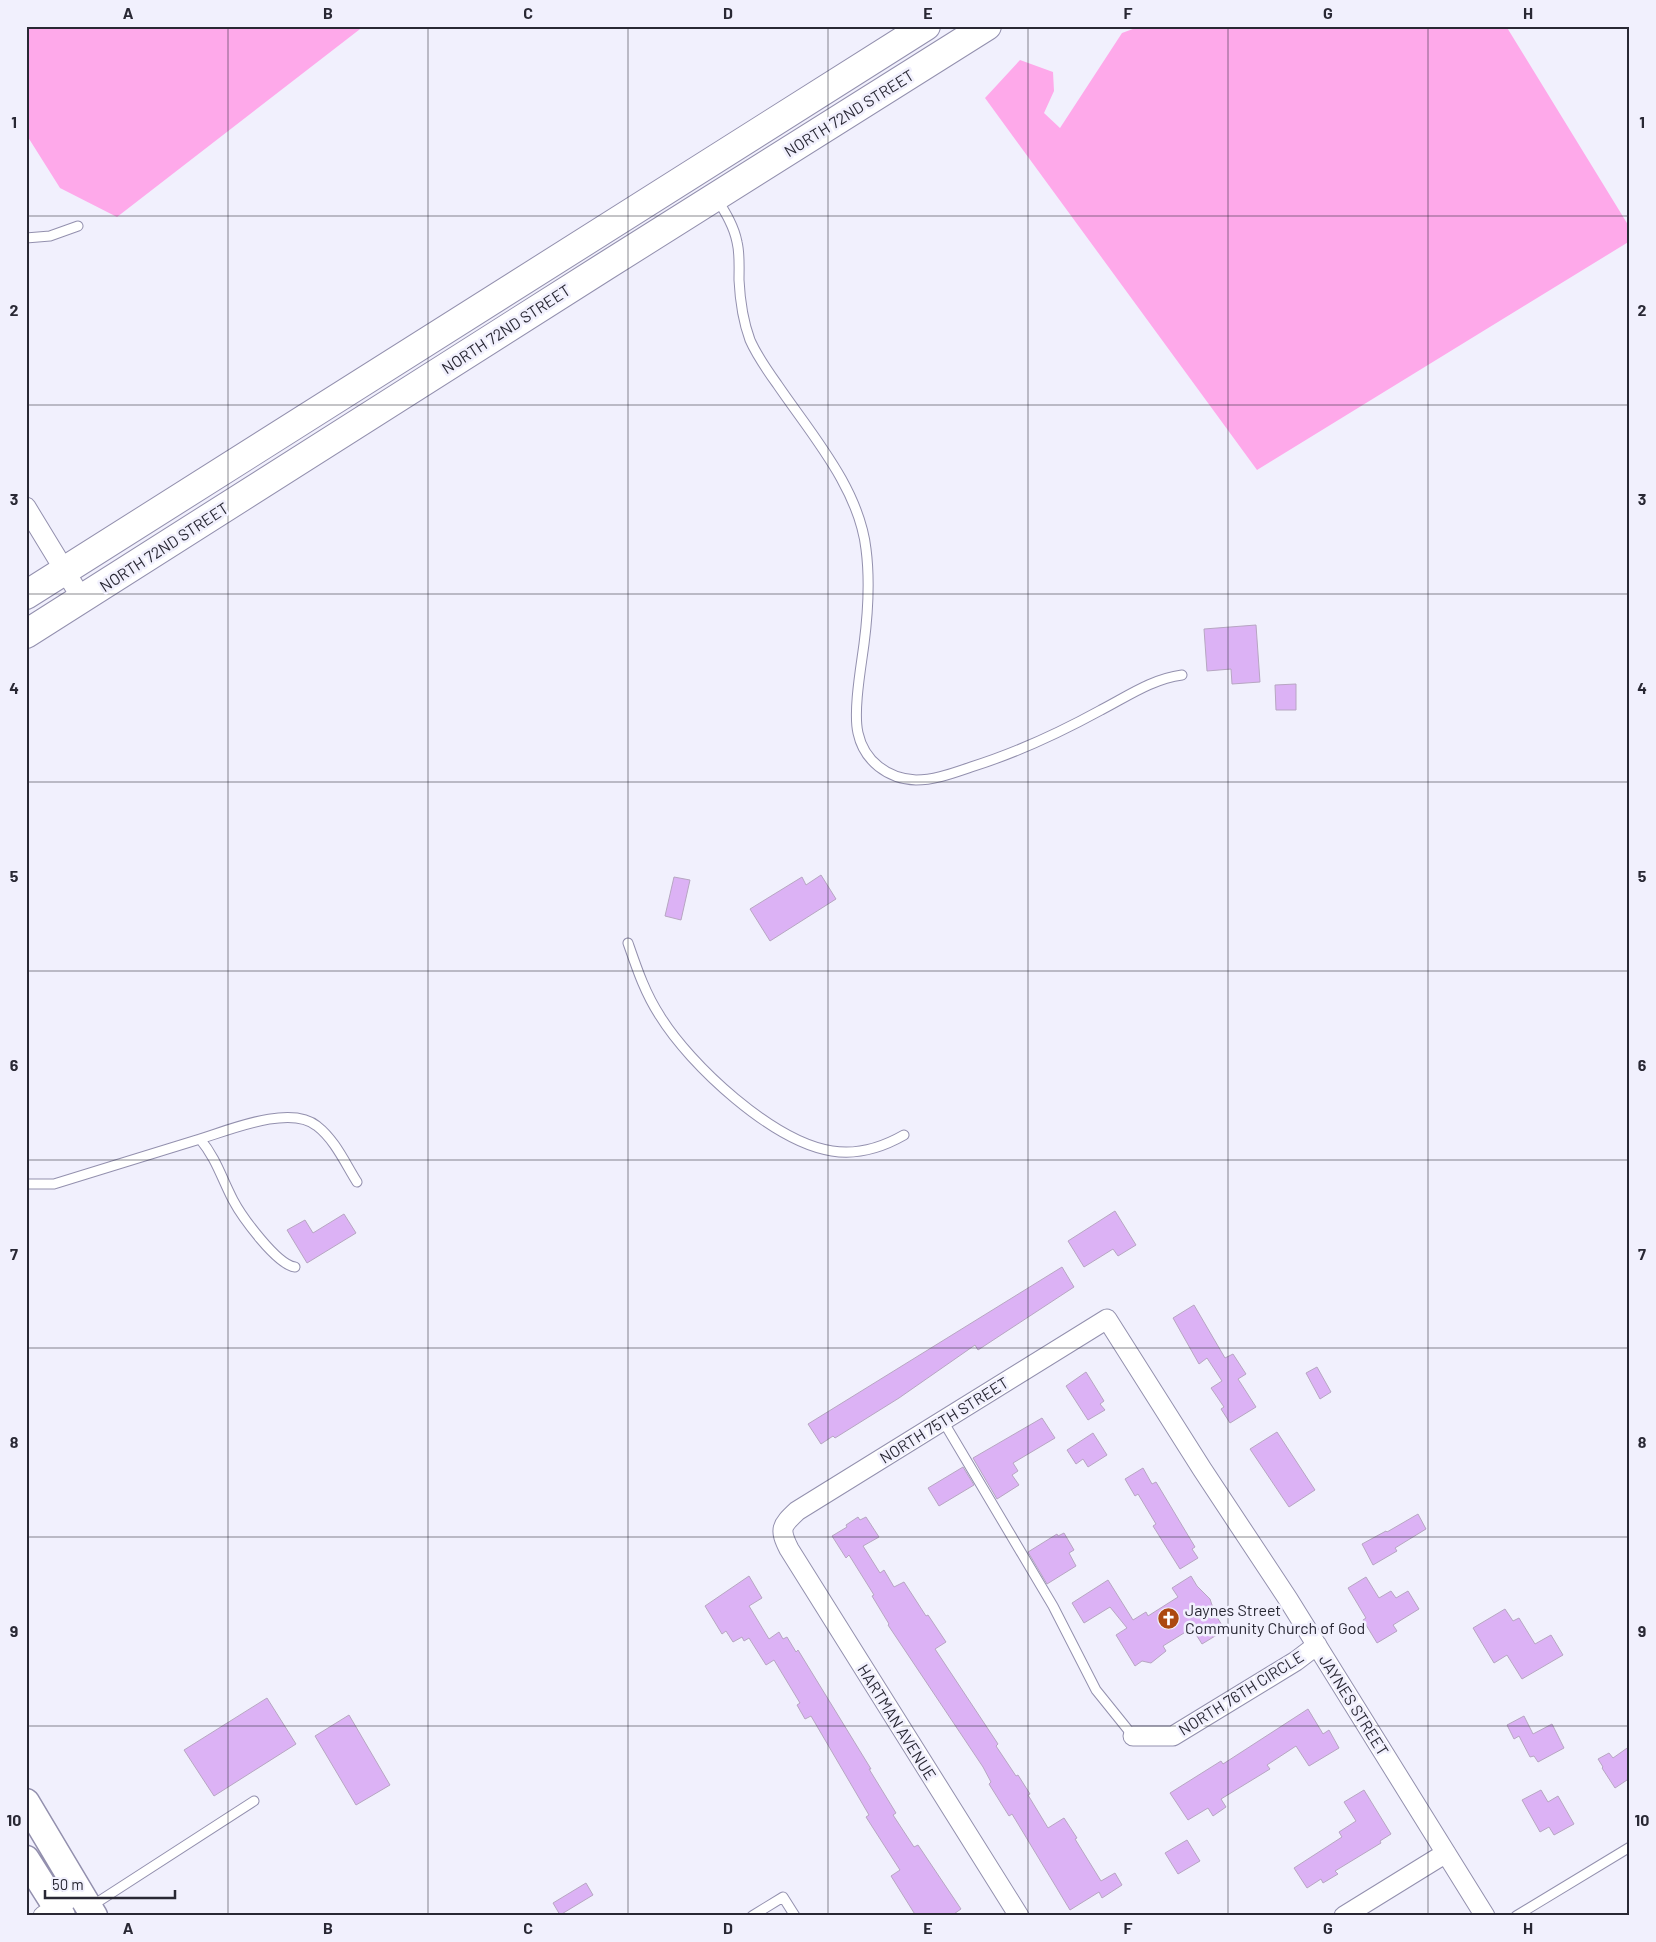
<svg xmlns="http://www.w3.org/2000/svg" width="1656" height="1942" font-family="Barlow,sans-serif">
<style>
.green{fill:#fea9ea}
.building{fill:#dcb2f5;stroke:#b7a6c2}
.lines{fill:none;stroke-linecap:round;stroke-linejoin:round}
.service-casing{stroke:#9390ae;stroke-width:11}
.minor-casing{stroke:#9390ae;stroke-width:21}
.secondary-casing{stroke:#9390ae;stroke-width:29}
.primary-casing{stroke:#9390ae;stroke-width:30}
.service{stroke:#fff;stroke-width:9}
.minor{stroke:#fff;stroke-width:19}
.secondary{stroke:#fff;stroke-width:26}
.primary{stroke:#fff;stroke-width:28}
.grid{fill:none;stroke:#292834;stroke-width:1;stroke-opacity:0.55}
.labels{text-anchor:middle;stroke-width:5;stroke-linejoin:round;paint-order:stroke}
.street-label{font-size:16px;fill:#292834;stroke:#f1f0fd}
.poi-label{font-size:16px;fill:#292834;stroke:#f1f0fd;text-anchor:start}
.neatline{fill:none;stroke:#292834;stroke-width:2}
.grid-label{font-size:16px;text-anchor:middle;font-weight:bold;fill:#292834}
</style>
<rect width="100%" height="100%" fill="#f1f0fd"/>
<!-- green -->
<path class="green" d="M26,26H364L117,217L60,188L26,134Z
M1141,26H1506L1630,228V241L1257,470L985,98L1020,60L1053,72L1054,91L1044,113L1060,128L1122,33Z"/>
<!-- building -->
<path class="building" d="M1256,625L1260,682L1232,684L1231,669L1207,671L1204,629Z
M1296,684V710H1276L1275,685Z
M821,875L836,899L770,941L750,909L802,877L806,885Z
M674,877L690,880L681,920L665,916Z
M1115,1211L1136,1245L1118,1256L1113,1249L1084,1267L1068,1241Z
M344,1214L356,1233L307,1263L287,1230L305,1220L313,1233Z
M1062,1267L1074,1287L978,1350L975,1345L899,1398L835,1438L833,1436L821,1444L808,1424Z
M1194,1305L1225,1358L1233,1354L1246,1374L1238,1379L1256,1407L1230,1423L1221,1409L1224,1407L1211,1388L1222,1381L1207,1358L1199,1364L1173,1318Z
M1317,1367L1331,1392L1320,1399L1306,1373Z
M1086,1372L1104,1401L1100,1404L1105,1410L1088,1420L1066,1386Z
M1042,1418L1055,1438L1013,1463L1018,1471L1012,1475L1019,1485L997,1499L973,1458Z
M1277,1432L1315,1490L1289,1507L1250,1449Z
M1093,1433L1107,1455L1088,1467L1083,1459L1076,1464L1067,1450Z
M963,1467L974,1485L939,1506L928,1488Z
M1143,1468L1152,1484L1156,1482L1195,1547L1192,1549L1198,1558L1180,1569L1153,1526L1156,1524L1138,1494L1135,1496L1125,1479Z
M1418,1514L1426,1529L1395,1548L1397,1551L1373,1565L1362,1544L1386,1531L1387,1532Z
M858,1517L860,1520L866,1517L879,1537L863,1546L880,1573L884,1570L894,1587L904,1582L926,1616L928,1615L946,1642L935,1649L998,1744L996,1746L1016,1776L1018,1775L1030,1794L1028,1795L1048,1828L1064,1818L1077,1838L1075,1839L1101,1881L1115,1873L1122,1885L1102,1898L1099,1892L1070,1910L1012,1814L1009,1816L989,1784L991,1782L983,1767L888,1625L889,1624L872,1596L874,1595L849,1555L846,1558L832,1536L847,1527L846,1525Z
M1064,1533L1074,1550L1069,1553L1076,1566L1047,1584L1028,1552L1057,1534L1058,1536Z
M749,1576L762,1598L749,1606L769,1639L779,1632L783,1639L787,1637L796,1652L798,1650L871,1769H869L896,1813L893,1815L914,1847L918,1845L961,1909L951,1916H916L891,1876L900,1870L866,1817L869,1815L811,1716L805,1719L797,1705L800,1703L774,1660L766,1665L749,1638L744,1641L742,1637L733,1642L726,1631L722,1634L705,1606Z
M1191,1576L1197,1586L1210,1599L1215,1614L1225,1630L1202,1644L1192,1628L1163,1646L1166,1651L1151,1663L1142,1661L1135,1666L1116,1635L1127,1628L1110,1607L1084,1623L1072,1603L1108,1580L1133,1620L1146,1612L1148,1616L1178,1597L1172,1588Z
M1366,1577L1379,1598L1391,1591L1396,1598L1408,1591L1419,1609L1393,1625L1397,1631L1377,1643L1363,1620L1366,1618L1348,1588Z
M1505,1609L1513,1621L1519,1618L1535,1644L1551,1635L1563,1655L1522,1679L1507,1655L1494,1663L1473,1628Z
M267,1698L296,1744L214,1796L184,1750Z
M1308,1709L1323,1734L1329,1730L1339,1748L1309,1766L1296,1746L1267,1765L1270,1769L1221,1799L1226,1807L1213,1816L1208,1808L1188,1820L1170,1793L1221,1761L1223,1764Z
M349,1715L390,1785L356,1805L315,1736Z
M1524,1716L1533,1734L1552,1724L1564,1748L1538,1762L1534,1756L1530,1757L1519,1736L1514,1739L1507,1725Z
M1630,1746V1778L1615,1788L1602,1768L1603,1767L1598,1759L1609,1753L1613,1758Z
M1364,1790L1391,1834L1380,1841L1381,1843L1335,1871L1338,1874L1323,1883L1321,1879L1307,1888L1294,1868L1342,1837L1339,1832L1356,1821L1344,1802Z
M1541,1790L1548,1802L1558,1796L1574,1824L1554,1835L1549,1827L1540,1832L1522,1800Z
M1187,1840L1200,1861L1178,1874L1165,1853Z
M586,1883L593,1895L560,1915L553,1903Z"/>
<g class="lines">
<defs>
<path id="service" d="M717,199C725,212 734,226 737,242C740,254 739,267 739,280C740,300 743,321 750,340C757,356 767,370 777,384C811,434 859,488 866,549C870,580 868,613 864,644C861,667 853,711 858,733C864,761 888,779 916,780C935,780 953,773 971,767C1016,753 1059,733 1101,710C1128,696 1152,679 1182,675
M26,238L50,236L78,226
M628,943C637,969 645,993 660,1016C690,1065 773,1142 832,1151C857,1155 883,1147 904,1135
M26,1184H54L200,1139
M295,1267C277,1265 242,1217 233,1200C222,1179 216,1158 200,1139C229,1130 291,1104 317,1126C335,1140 345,1163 357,1182
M943,1421L1053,1606L1096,1690L1133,1736
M90,1907L254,1801
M752,1916L783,1897L795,1916
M1516,1916L1630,1847"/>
<path id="minor" d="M26,507L82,599
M1133,1736H1173L1296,1661L1317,1645
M43,1916L81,1891
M1019,1916L789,1549C779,1529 781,1526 797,1511L1107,1319L1202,1469L1288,1599L1485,1916
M1344,1916L1446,1853"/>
<path id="secondary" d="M26,1802L94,1916
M26,1859L62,1916"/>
<path id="primary" d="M26,595L926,26
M26,634L604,267L987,26"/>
</defs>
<!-- service casing -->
<use href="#service" class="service-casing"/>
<!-- minor casing -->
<use href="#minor" class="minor-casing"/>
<!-- secondary casing -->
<use href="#secondary" class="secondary-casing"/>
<!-- primary casing -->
<use href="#primary" class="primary-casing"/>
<!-- service -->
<use href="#service" class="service"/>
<!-- minor -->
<use href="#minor" class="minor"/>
<!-- secondary -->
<use href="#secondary" class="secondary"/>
<!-- primary -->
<use href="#primary" class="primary"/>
</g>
<!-- grid -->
<path class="grid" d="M228,26V1916M428,26V1916M628,26V1916M828,26V1916M1028,26V1916M1228,26V1916M1428,26V1916M26,216H1630M26,405H1630M26,594H1630M26,782H1630M26,971H1630M26,1160H1630M26,1348H1630M26,1537H1630M26,1726H1630"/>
<!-- icons -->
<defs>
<symbol id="church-disc" viewBox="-11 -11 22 22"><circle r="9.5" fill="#ac4910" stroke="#f1f0fd"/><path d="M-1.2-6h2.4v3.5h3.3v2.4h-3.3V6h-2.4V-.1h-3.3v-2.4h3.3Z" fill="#fff"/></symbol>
</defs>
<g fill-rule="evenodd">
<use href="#church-disc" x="1156" y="1606" width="25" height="25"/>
</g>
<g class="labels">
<!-- street labels -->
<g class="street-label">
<text transform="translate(849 113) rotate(-32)" y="6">NORTH 72ND STREET</text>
<text transform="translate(506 329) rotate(-33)" y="6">NORTH 72ND STREET</text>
<text transform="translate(164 547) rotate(-33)" y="6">NORTH 72ND STREET</text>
<text transform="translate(944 1420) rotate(-32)" y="6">NORTH 75TH STREET</text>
<text transform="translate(1241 1693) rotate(-32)" y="6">NORTH 76TH CIRCLE</text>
<text transform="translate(1354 1705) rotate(58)" y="6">JAYNES STREET</text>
<text transform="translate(897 1722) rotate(58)" y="6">HARTMAN AVENUE</text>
</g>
<!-- poi labels -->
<g class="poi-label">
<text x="1185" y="1616">Jaynes Street<tspan x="1185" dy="18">Community Church of God</tspan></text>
</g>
</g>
<!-- border -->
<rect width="1656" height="1942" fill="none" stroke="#f1f0fd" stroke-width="55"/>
<!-- scale -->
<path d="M45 1890v8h130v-8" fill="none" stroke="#292834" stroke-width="2.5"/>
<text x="52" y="1890" font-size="15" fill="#292834" stroke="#f1f0fd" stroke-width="4" paint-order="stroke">50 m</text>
<rect x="28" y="28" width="1600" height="1886" class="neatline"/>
<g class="grid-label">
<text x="128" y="19">A</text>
<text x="328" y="19">B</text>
<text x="528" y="19">C</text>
<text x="728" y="19">D</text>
<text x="928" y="19">E</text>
<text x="1128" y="19">F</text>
<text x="1328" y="19">G</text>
<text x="1528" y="19">H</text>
<text x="14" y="128">1</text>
<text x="1642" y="128">1</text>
<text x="14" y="316">2</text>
<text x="1642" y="316">2</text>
<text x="14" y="505">3</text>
<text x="1642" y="505">3</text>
<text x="14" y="694">4</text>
<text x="1642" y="694">4</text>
<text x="14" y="882">5</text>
<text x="1642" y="882">5</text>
<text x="14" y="1071">6</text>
<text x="1642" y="1071">6</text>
<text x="14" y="1260">7</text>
<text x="1642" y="1260">7</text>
<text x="14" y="1448">8</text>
<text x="1642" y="1448">8</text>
<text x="14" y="1637">9</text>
<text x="1642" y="1637">9</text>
<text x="14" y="1826">10</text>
<text x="1642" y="1826">10</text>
<text x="128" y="1934">A</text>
<text x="328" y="1934">B</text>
<text x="528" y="1934">C</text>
<text x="728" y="1934">D</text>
<text x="928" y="1934">E</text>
<text x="1128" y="1934">F</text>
<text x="1328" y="1934">G</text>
<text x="1528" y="1934">H</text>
</g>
</svg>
